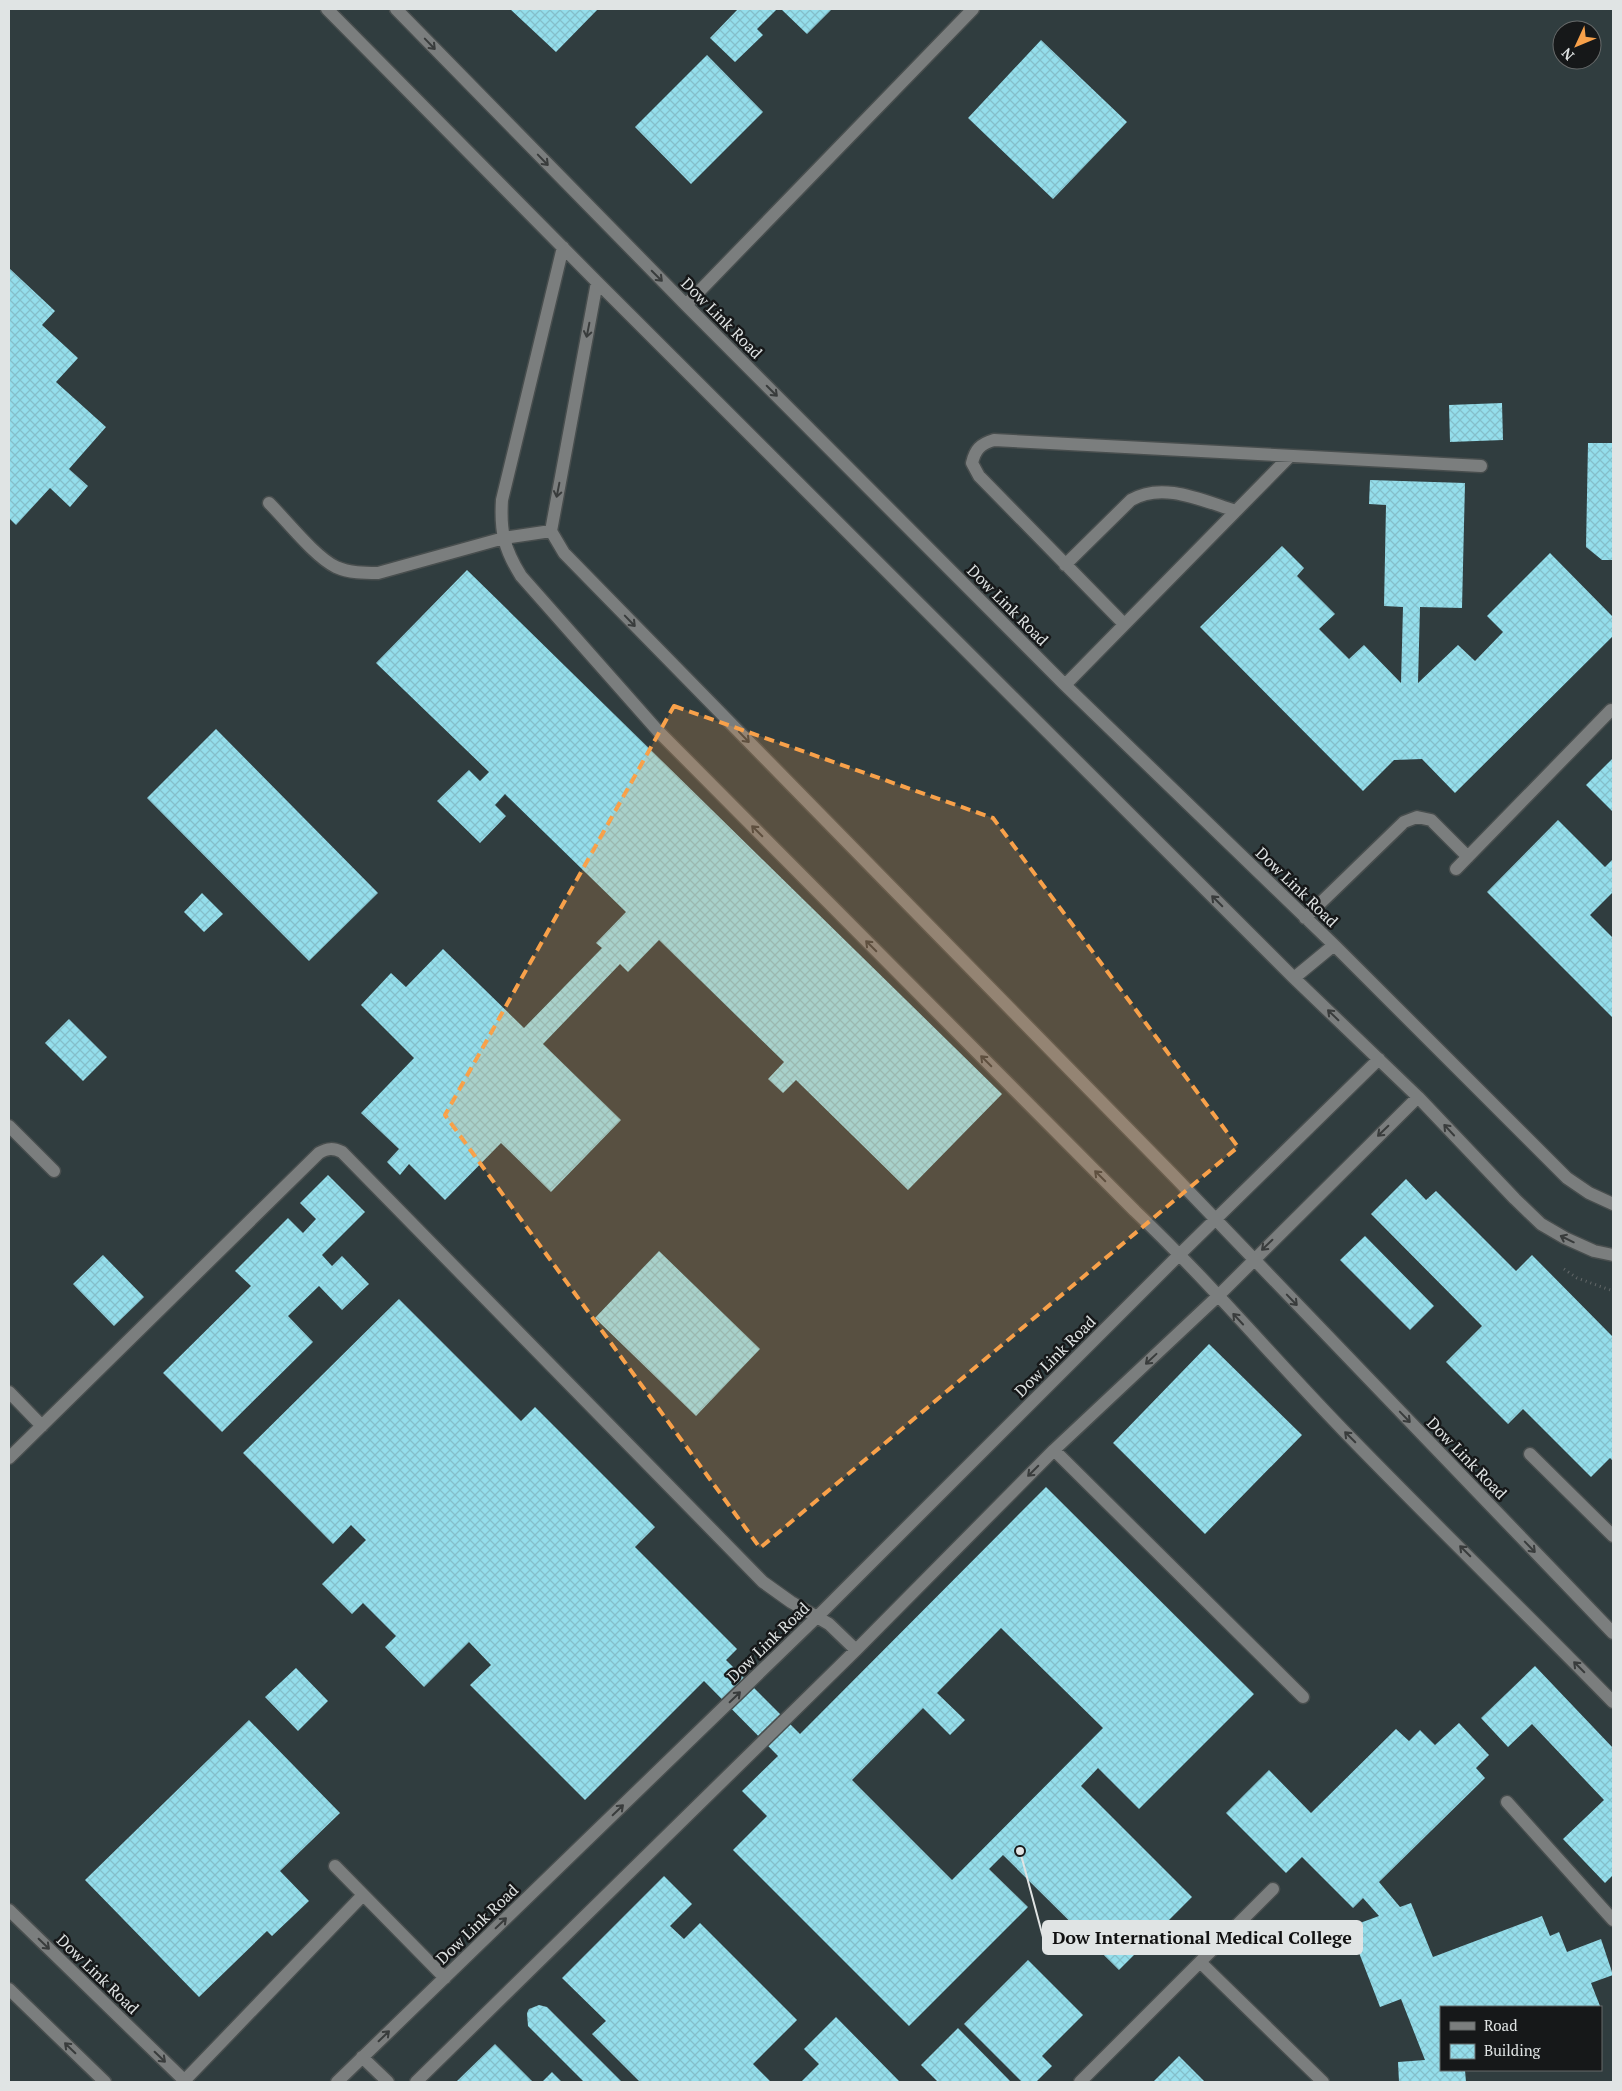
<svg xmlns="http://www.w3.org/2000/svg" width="1622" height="2091" font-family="'PT Serif',serif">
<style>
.built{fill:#303d3f;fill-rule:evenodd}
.building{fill:url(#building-cross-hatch);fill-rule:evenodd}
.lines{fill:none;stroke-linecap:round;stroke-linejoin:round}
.minor-casing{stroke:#484e4e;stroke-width:15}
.path{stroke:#636869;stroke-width:3;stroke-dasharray:1 4;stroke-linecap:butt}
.minor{stroke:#7b7e7e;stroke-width:12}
.oneway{stroke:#393c3c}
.marked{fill:#f8a14a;fill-opacity:0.2;stroke:#f8a14a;stroke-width:4;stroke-dasharray:10 6;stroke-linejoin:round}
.labels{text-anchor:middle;stroke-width:5;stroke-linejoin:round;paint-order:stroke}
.street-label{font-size:16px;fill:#e0e4e4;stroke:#161819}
.leader{fill:none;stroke:#e0e4e4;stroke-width:2}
.callout-dot{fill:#e0e4e4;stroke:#161819;stroke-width:2}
.callout{fill:#e0e4e4;stroke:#e0e4e4;stroke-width:2}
.callout-label{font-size:18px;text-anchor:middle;font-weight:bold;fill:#111}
</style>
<defs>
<pattern id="building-cross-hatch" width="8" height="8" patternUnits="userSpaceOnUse" patternTransform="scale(1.25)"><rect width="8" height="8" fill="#94deeb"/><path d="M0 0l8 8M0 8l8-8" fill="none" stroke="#84bfca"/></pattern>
</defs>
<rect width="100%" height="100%" fill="#2b3132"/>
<!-- built -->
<path class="built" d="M9,9H1613V2082H9ZM1562,30H1592V60H1562ZM1441,2007H1601V2070H1441Z"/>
<!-- building -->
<path class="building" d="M510,9H598L556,52Z
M738,9H777L757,29L763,35L735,62L710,38Z
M781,9H832L807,34Z
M1041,40L1127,122L1053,199L968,118Z
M707,55L763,112L691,184L635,127Z
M9,268L55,311L42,325L78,358L56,382L106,427L69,469L88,486L70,507L50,488L16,525L9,518Z
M1502,403L1503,440L1450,442L1449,405Z
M1588,443H1613V560H1602L1586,547Z
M1370,480L1465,483L1462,608L1420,607L1418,683L1458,645L1475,661L1503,632L1487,616L1550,553L1613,617V636L1455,793L1422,759L1394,760L1363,791L1200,627L1282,546L1304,568L1297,576L1335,614L1319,629L1349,659L1364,645L1401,683L1403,607L1384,606L1386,505L1369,504Z
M467,570L1002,1094L908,1190L796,1080L783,1093L768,1079L784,1062L659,940L628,972L620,964L543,1044L621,1120L551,1192L501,1143L445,1200L409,1164L400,1175L387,1162L399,1149L361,1113L414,1058L361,1005L391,973L406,987L443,949L524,1028L602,948L596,943L626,912L505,794L495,805L506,816L480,843L437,801L469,770L480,781L489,772L376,663Z
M216,729L378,893L309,961L147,798Z
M1613,758V812L1586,785Z
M1558,820L1605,867L1613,859V892L1590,915L1613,938V1018L1487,892Z
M202,893L223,914L204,932L184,912Z
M69,1019L107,1057L83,1081L45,1043Z
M328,1175L365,1212L322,1255L332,1266L342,1256L369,1284L342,1310L319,1286L288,1316L313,1342L222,1432L163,1373L251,1286L235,1271L288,1218L303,1233L316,1219L300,1203Z
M1406,1179L1426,1200L1436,1191L1516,1271L1532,1255L1613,1337V1461L1610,1458L1591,1477L1523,1409L1508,1424L1446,1362L1482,1326L1371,1214Z
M1365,1236L1434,1306L1410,1330L1340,1260Z
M659,1251L760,1349L696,1416L595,1318Z
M103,1255L144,1297L114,1326L73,1284Z
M399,1299L521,1421L535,1407L655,1527L635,1547L737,1649L726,1660L800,1734L1046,1487L1254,1694L1139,1809L1098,1768L1081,1786L1192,1897L1119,1970L1003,1855L989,1869L1028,1907L909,2026L733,1850L767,1816L742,1791L778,1756L704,1681L585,1800L470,1685L491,1665L469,1642L424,1687L385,1647L396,1636L363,1603L352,1614L322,1584L366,1540L351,1525L333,1544L243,1453ZM1001,1628L1103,1728L952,1880L852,1780L923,1708L950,1735L965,1720L937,1693Z
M1209,1344L1302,1435L1205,1534L1113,1443Z
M1535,1666L1613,1748V1875L1605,1883L1563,1839L1604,1800L1532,1724L1508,1747L1481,1718Z
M296,1668L328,1701L298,1731L265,1697Z
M249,1720L340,1813L280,1871L309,1901L272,1936L267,1931L199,1997L85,1880Z
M1459,1723L1489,1755L1476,1768L1485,1778L1379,1882L1400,1907L1411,1903L1433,1957L1542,1916L1550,1936L1559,1932L1567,1952L1601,1939L1613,1975L1591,1983L1600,2006L1596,2007H1441V2070H1465L1466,2082H1399L1398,2062L1425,2060L1401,1999L1380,2007L1349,1927L1379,1916L1363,1898L1353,1908L1302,1857L1286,1873L1226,1813L1269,1770L1311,1813L1396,1729L1409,1741L1420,1730L1435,1745Z
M664,1876L692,1904L670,1926L684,1939L700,1923L797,2020L753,2064L771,2082H640L592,2034L606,2021L562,1978Z
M1028,1960L1083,2015L1042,2056L1052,2066L1036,2082H1022L964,2024Z
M539,2005L547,2007L622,2082H584L528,2026L527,2013L529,2009Z
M836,2017L900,2082H801L819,2064L804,2049Z
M958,2028L1011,2082H938L921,2065Z
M495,2044L533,2082H456Z
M1179,2056L1205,2082H1153Z
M552,2072L562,2082H542Z"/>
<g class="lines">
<defs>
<path id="minor" d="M327,9L597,282L1294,978L1418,1097L1515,1199L1541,1224L1565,1238L1594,1251L1613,1255
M396,9L686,305L1065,685L1334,945L1567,1178L1589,1193L1613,1204
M563,247L502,500C500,531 504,549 521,576L658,731L1135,1211C1208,1280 1273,1358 1343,1430C1432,1522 1524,1611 1613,1702
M597,282L551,531L564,553L1174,1176L1613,1633
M686,305L973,9
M269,503C287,521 315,557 336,567C349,573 365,573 378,573L504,538L551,531
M1065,565L1131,500C1163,481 1203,501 1236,511
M1124,624L979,476L972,463C975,450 980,444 994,440L1481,466
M1065,685L1290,456
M1456,869L1611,710
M1305,918L1404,822L1417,817L1431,820L1468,857
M1294,978L1334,945
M9,1126L54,1171
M9,1392L42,1426
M1054,1450L1303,1697
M1530,1454L1613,1536
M9,1458L319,1153C328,1148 333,1148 342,1152L763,1582L791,1602L829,1624L856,1650
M1507,1802L1613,1920
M335,1866L445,1978
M9,1910L186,2082
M1200,1962L1323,2082
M9,1989L105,2082
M362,2057L388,2082
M184,2081L363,1895
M337,2082L818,1616L1180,1254L1379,1059
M416,2082L856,1650L1054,1450L1217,1297L1418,1097
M1080,2082L1273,1889"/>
</defs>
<!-- minor casing -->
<use href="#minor" class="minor-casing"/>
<!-- path -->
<path class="path" d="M1564,1269L1577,1278L1613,1291"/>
<!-- minor -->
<use href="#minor" class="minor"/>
</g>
<!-- one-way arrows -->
<defs><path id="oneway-shaft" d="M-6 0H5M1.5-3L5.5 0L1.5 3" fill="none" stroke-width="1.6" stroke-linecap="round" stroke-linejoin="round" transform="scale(1.25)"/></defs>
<g class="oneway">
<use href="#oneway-shaft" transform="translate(430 44) rotate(46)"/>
<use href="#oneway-shaft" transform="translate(543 160) rotate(46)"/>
<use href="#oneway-shaft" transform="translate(657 276) rotate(45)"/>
<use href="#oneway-shaft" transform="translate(588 330) rotate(101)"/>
<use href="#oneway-shaft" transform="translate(772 391) rotate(45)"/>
<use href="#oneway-shaft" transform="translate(558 490) rotate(101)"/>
<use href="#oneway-shaft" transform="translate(630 621) rotate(46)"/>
<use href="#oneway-shaft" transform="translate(744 737) rotate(46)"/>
<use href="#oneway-shaft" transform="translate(757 831) rotate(-135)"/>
<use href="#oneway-shaft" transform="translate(1217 901) rotate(-135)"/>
<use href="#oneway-shaft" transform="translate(871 946) rotate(-135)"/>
<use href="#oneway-shaft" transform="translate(1333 1015) rotate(-136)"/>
<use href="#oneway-shaft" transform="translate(986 1061) rotate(-135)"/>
<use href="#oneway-shaft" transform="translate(1449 1130) rotate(-133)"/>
<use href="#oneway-shaft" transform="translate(1383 1131) rotate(136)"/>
<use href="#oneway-shaft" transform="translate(1100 1176) rotate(-135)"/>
<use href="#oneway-shaft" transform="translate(1567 1239) rotate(-154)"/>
<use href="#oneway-shaft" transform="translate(1267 1245) rotate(136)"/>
<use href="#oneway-shaft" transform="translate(1292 1300) rotate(46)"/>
<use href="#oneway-shaft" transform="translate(1238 1319) rotate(-133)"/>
<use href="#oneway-shaft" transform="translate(1151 1359) rotate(137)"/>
<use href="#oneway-shaft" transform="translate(1405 1417) rotate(46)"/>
<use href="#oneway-shaft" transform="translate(1350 1437) rotate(-135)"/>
<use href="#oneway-shaft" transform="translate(1033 1471) rotate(135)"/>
<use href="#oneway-shaft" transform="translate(1530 1547) rotate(46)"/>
<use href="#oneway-shaft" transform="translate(1465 1551) rotate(-135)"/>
<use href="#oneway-shaft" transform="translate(1579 1667) rotate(-135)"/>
<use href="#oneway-shaft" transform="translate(735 1697) rotate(-44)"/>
<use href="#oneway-shaft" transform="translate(618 1810) rotate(-44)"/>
<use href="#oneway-shaft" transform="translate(501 1923) rotate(-44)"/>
<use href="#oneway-shaft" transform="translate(44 1944) rotate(44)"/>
<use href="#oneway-shaft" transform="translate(384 2036) rotate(-44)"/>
<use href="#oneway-shaft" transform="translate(70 2048) rotate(-136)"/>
<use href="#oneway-shaft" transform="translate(160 2057) rotate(44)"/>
</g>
<!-- marked area -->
<path class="marked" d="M674,706L993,818L1238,1147L760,1548L445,1115Z"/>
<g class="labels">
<!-- street labels -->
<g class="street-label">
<text transform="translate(722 318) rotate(45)" y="6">Dow Link Road</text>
<text transform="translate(1008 605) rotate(45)" y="6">Dow Link Road</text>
<text transform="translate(1297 887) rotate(44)" y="6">Dow Link Road</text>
<text transform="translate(1055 1356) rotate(-45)" y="6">Dow Link Road</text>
<text transform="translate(1467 1458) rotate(46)" y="6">Dow Link Road</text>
<text transform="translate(768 1642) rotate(-44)" y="6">Dow Link Road</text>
<text transform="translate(477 1924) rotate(-44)" y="6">Dow Link Road</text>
<text transform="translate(98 1974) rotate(44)" y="6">Dow Link Road</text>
</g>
</g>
<!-- callouts -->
<path class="leader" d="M1020 1851L1043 1937"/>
<circle class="callout-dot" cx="1020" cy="1851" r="5"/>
<rect class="callout" x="1043" y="1921" width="319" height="33" rx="5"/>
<g class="callout-label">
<text x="1202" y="1944">Dow International Medical College</text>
</g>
<!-- border -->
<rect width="1622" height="2091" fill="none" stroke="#e0e4e4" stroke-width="20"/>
<!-- legend -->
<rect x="1440" y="2006" width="162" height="65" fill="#161819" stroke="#676a6a"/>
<rect x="1450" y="2022" width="25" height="8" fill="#7b7e7e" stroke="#676a6a"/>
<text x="1484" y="2031" font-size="15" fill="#e0e4e4">Road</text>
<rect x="1450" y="2044" width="25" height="15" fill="url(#building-cross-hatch)" stroke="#676a6a"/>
<text x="1484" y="2056" font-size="15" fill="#e0e4e4">Building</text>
<!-- north arrow -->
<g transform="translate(1577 45) rotate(226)"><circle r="24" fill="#161819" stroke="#676a6a"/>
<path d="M0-4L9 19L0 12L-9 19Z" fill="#f8a14a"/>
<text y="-8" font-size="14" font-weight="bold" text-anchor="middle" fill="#e0e4e4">N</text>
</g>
</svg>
